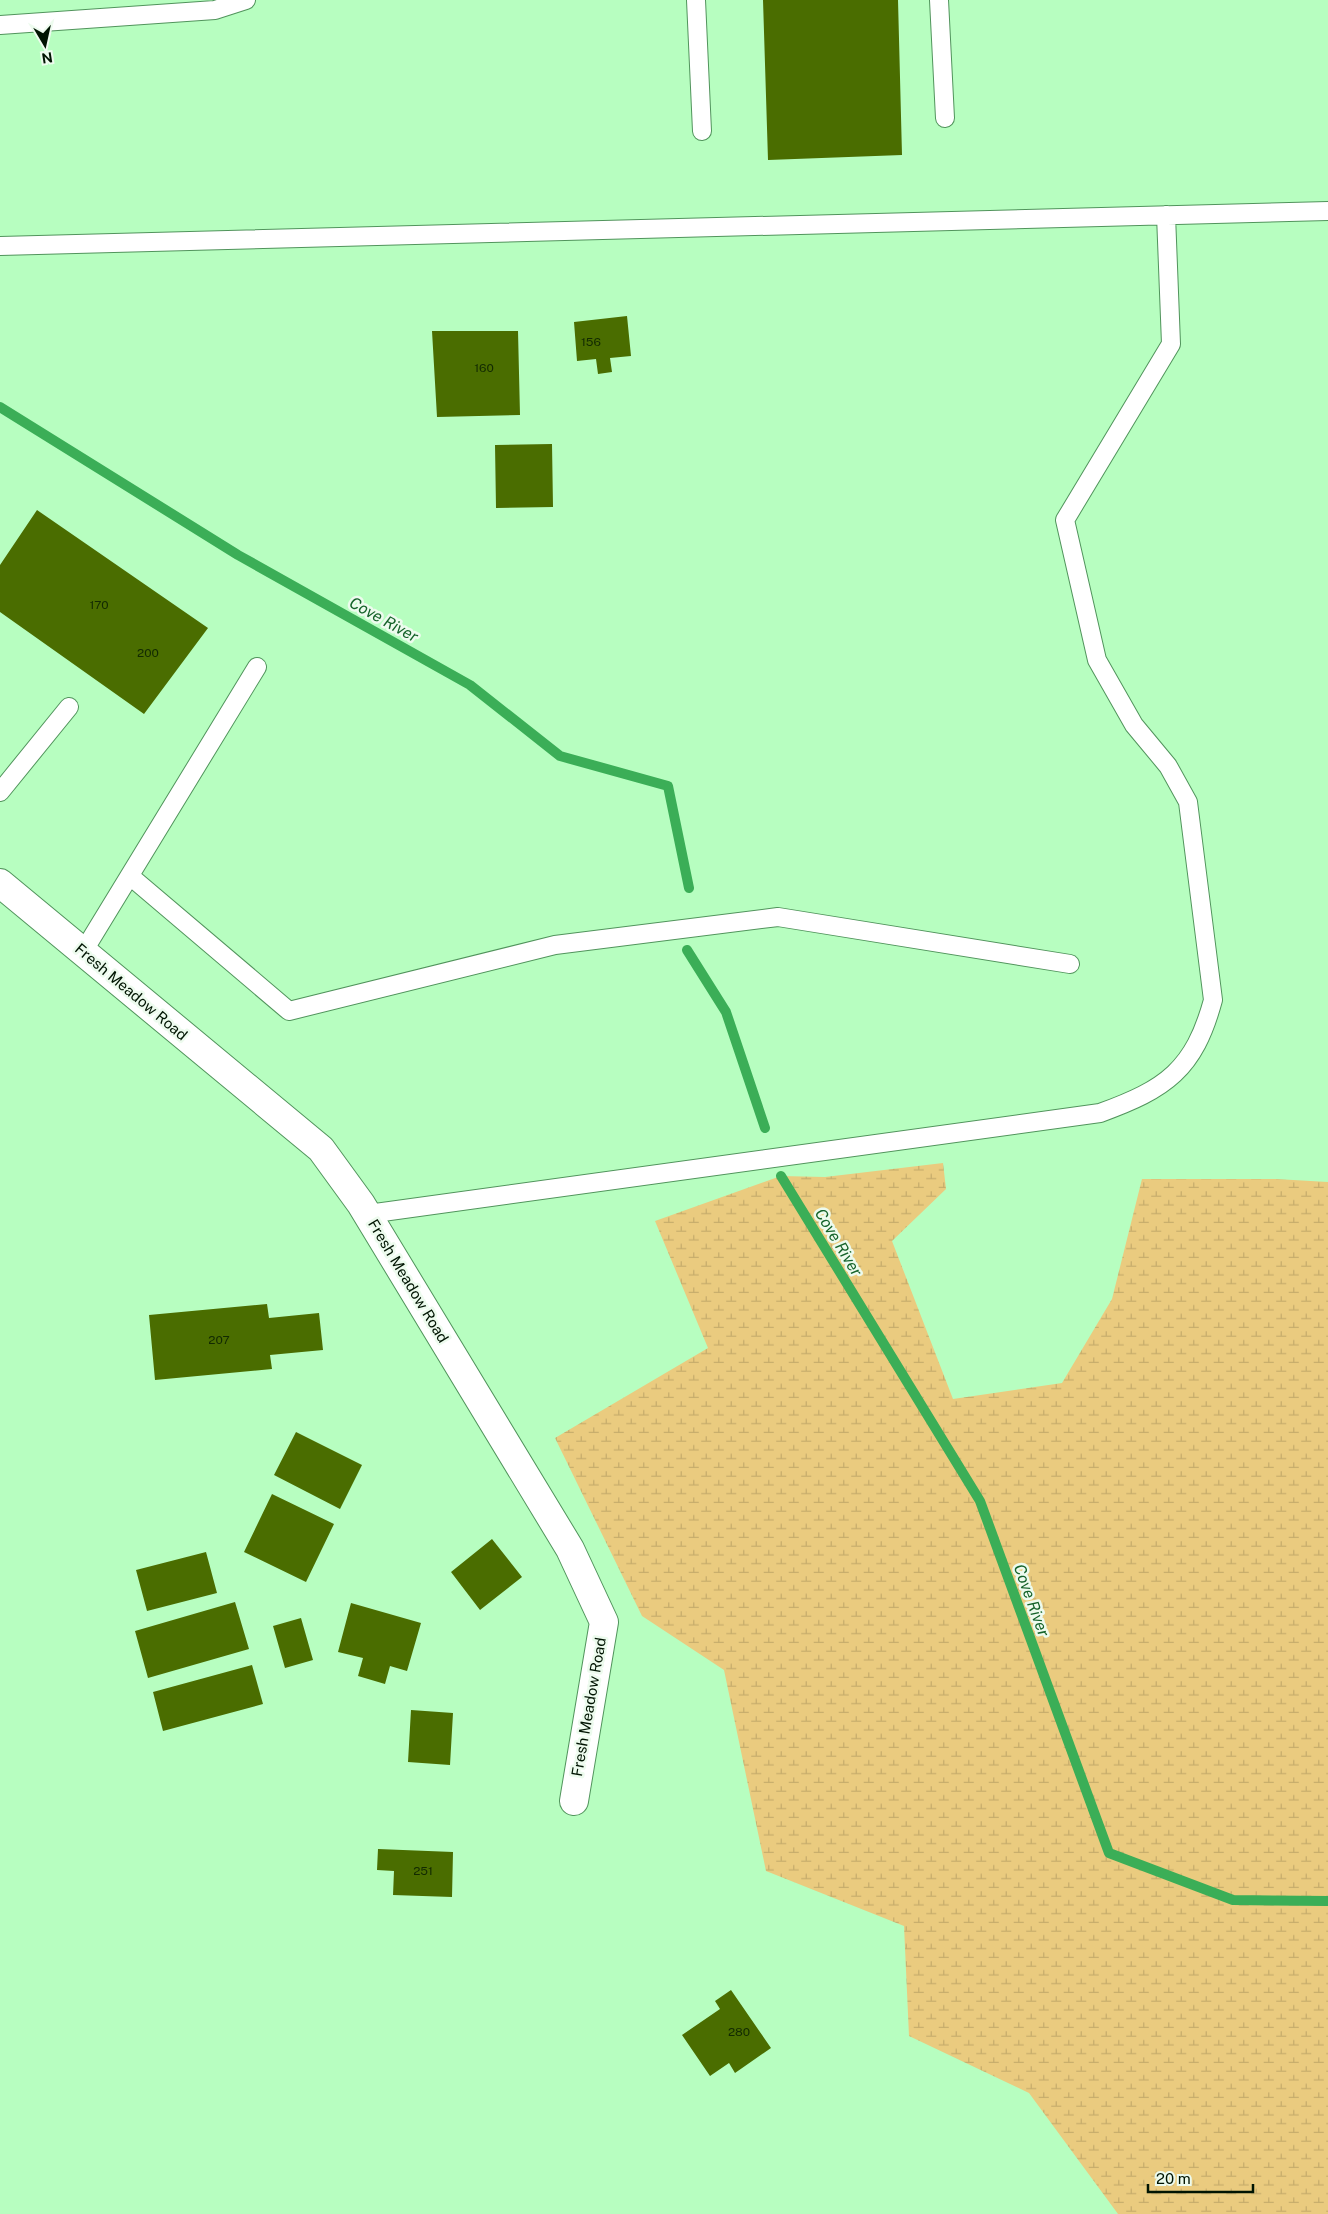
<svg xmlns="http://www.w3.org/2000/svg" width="1328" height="2214" font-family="'Public Sans',sans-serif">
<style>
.wetland{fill:url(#wetland-marsh)}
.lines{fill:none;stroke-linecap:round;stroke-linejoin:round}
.stream{stroke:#3bae57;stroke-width:10}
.building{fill:#4a6d00}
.service-casing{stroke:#51945c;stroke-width:20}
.tertiary-casing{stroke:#51945c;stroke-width:30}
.service{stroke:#fff;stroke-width:18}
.tertiary{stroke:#fff;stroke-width:28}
.labels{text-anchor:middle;stroke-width:5;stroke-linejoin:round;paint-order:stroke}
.number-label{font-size:12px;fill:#122a02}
.street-label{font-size:15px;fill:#001402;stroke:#edfbee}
.water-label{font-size:16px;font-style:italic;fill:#15632a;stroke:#edfbee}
</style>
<defs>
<pattern id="wetland-marsh" width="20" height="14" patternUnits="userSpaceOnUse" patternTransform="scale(1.25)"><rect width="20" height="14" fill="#eacb7f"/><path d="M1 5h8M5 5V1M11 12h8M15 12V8" fill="none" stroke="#c7ad6c"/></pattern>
</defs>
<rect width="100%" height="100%" fill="#b7fec0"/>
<!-- wetland -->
<path class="wetland" d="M943,1163L946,1189L892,1241L953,1399L1062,1383L1112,1299L1142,1179H1276L1328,1182V2214H1118L1029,2093L909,2036L904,1926L766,1871L724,1670L642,1616L555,1438L708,1348L655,1221L781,1176L825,1177Z"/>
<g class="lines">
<!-- stream -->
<path class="stream" d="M0,407L238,555L470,685L560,756L668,786L689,888
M687,950L726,1012L765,1128
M781,1176L980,1501L1109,1853L1233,1900L1328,1901"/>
</g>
<!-- building -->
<path class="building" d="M763,0H898L902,155L768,160Z
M627,316L631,356L610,358L612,372L598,374L596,359L577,361L574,322Z
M432,331H518L520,415L437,417Z
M552,444L553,507L496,508L495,445Z
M37,510L208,628L144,714L0,612V565Z
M267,1304L269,1318L319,1313L323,1350L270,1355L272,1369L155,1380L149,1315Z
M296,1432L362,1465L340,1509L274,1475Z
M272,1494L334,1524L306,1582L244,1552Z
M492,1539L522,1577L480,1610L451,1572Z
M206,1552L217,1593L147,1611L136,1570Z
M235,1602L249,1649L148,1678L135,1631Z
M351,1603L421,1623L407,1671L390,1666L385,1684L358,1676L363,1658L338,1652Z
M301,1618L313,1660L285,1668L273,1626Z
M252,1665L263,1704L163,1731L153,1692Z
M411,1710L453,1713L450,1765L408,1762Z
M378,1849L453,1852L452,1897L393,1895L394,1871L377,1870Z
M731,1990L771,2048L735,2073L729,2063L710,2076L682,2035L720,2009L715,2001Z"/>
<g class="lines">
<defs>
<path id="service" d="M696,0L702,131
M939,0L945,118
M0,25L215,10L246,0
M0,246L1328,211
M0,792L69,707
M130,876L289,1011L555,945L778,917L1070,964
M83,952L257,667
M368,1214L1100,1113C1166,1089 1194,1070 1213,1000L1188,802L1168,766L1134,725L1097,660L1065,520L1171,344L1166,215"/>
<path id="tertiary" d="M0,883L321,1149L361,1204L570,1549L604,1622L574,1801"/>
</defs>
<!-- service casing -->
<use href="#service" class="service-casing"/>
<!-- tertiary casing -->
<use href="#tertiary" class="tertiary-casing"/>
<!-- service -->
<use href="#service" class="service"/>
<!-- tertiary -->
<use href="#tertiary" class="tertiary"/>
</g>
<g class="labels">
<!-- number labels -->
<g class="number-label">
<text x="591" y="346">156</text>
<text x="484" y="372">160</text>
<text x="99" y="609">170</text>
<text x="148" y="657">200</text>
<text x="219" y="1344">207</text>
<text x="423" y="1875">251</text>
<text x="739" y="2036">280</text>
</g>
<!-- street labels -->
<g class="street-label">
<text transform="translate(131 992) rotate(40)" y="5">Fresh Meadow Road</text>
<text transform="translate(408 1281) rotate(59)" y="5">Fresh Meadow Road</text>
<text transform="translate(589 1707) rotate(-80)" y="5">Fresh Meadow Road</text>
</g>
<!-- water labels -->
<g class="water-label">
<text transform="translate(384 619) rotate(29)" y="6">Cove River</text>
<text transform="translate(839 1242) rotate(59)" y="6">Cove River</text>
<text transform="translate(1032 1600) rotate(70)" y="6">Cove River</text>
</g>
</g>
<!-- north arrow -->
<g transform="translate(45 45) rotate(171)" stroke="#edfbee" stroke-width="4" paint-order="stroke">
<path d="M0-4L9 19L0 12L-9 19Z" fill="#001402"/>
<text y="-8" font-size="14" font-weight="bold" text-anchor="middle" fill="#001402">N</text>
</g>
<!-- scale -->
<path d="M1148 2184v8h105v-8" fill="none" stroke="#001402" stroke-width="2.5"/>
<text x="1156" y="2184" font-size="15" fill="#001402" stroke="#edfbee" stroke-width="4" paint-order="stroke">20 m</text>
</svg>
